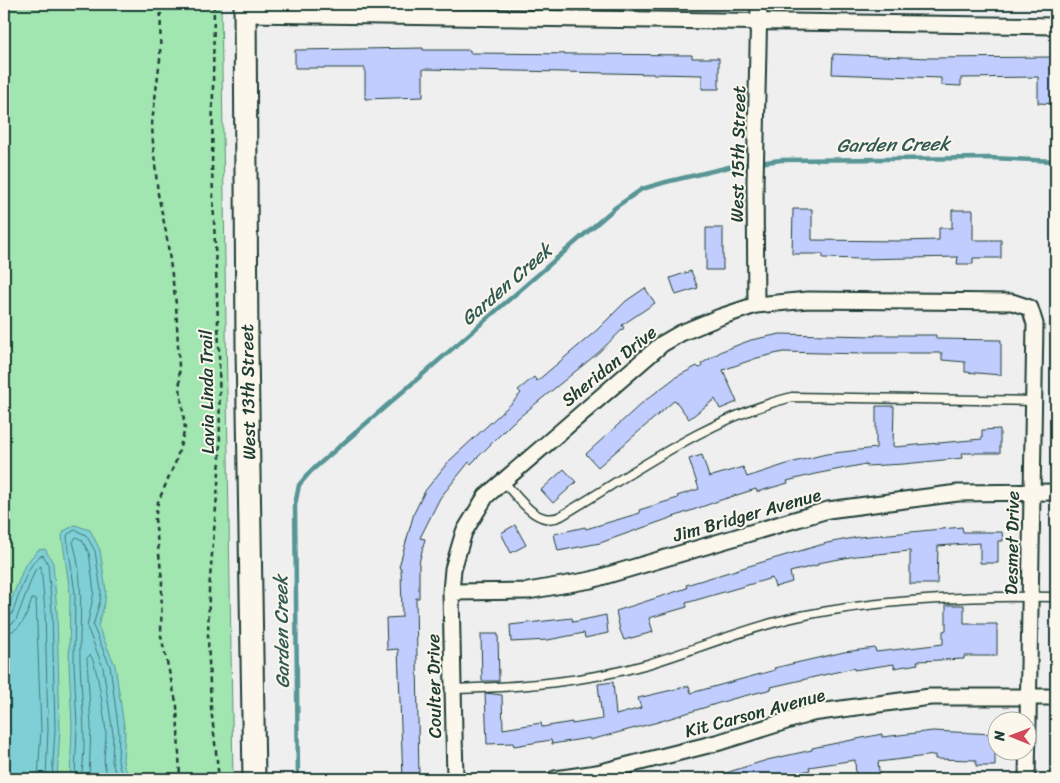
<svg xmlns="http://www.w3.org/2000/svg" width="1060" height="783" font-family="Sriracha,sans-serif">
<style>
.grass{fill:#a1e5b0;stroke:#609172}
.water{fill:#7fd0d6;stroke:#599595}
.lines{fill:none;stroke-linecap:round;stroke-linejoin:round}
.shore{stroke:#457875;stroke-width:1}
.stream{stroke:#599595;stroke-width:4.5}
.building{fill:#c1cdfe;stroke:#1f3d34}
.lane-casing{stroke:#1f3d34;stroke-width:11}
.street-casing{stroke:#1f3d34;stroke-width:19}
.secondary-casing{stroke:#1f3d34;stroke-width:25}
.path{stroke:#1f3d34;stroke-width:2.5;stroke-dasharray:5 4;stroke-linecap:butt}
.lane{stroke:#fbf7ec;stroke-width:8}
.street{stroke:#fbf7ec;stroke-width:15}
.secondary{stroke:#fbf7ec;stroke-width:21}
.labels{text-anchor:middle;stroke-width:4;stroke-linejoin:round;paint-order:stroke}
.street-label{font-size:18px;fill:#1f3d34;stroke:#fbf7ec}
.water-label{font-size:19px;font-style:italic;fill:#325a54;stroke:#fbf7ec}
</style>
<rect width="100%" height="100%" fill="#efeff0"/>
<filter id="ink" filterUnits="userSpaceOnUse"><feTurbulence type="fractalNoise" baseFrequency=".02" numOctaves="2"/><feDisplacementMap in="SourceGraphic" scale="10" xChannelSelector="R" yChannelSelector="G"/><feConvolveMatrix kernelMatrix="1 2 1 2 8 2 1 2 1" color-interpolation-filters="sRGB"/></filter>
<g filter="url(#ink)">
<!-- grass -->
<path class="grass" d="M4,4H221L233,779H4Z"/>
<!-- water -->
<path class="water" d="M75,525L90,530L100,550L106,591L105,602L98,626L115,665L125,733L123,760L124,767L133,779H70L72,727L69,663L70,593L62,536L64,531Z
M45,549L53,563L57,612L60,729L57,779H7L4,770V618L25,565L38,550Z"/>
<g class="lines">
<!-- shore -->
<path class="shore" d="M4,619L9,618L12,614C18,600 28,558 43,555L48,564L52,612L55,729L52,779
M4,626L10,625L16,620L35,570L41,566L45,612L48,729L46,779
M4,633C22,632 27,615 32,599H36L41,729L38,779
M75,779L77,727L74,663L75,593L67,537L68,534L75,530L86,535L95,551L101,591L100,601L93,626L110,666L119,733L118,761L120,769L128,779
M81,779C88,740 81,700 80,660C79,619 85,583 73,542L76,537L82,540L89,553L94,592L87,627L103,667L113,734L112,762L115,772L121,779
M89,779L91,727L87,658L90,655C97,661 105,721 106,734C106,750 100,765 110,779"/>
<!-- stream -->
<path class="stream" d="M298,779L295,505L299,485L310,472L616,207L642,189L666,182L729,167L781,160L990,158L1056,161"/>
</g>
<!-- building -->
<path class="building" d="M423,48V50H470V53L692,55V58H719V89H702V75L423,69V97L365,99V68H295V50Z
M833,54L930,58L1056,57V104L1038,103V77L961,78V86L941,85V78L832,74Z
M793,209H812V240L901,241L939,240V228H952V210H973V240H1001V258H973V264H957L958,257L862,259L823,258V254H792Z
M706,228H723V270H706Z
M691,271L698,288L676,295L670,278Z
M645,288L655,303L622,325L624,328L598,353L512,423L471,464L469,462L440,498L420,538L425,539L419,563V598H416L419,779H403L398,649L387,650L386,618L402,617L401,568L399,567L414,513L425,491L448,462L513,402L521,393L518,390L534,377L537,381L597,330L626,301Z
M780,334L875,336V335H936V339L1001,340V375L965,372V362L942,360V353H861V354L783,352L757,358L723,370L737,402L720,409L715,399L689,419L675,400L598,467L586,454L642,403L676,377L697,366L699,368L702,367L701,364L722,351L751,340Z
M876,406H894L893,446L895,447L982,439V430L1000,429V453H962L963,458L904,464L866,466V464L815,474L787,481L788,483L757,492L756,489L721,500L600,543L558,551L554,534L585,527L586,529L640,513L639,510L678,498L677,496L699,489L689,459L702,455L709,477L743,467L747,477L790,463L826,454L876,448Z
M564,469L576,482L553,503L541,490Z
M515,525L526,545L511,553L501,533Z
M962,527L963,532H1002L1003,541H998V563H980V543L938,546L937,584H910V551L856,556L818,563V565L790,572L792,582L775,587L772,578L686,603L687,607L649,618L653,632L624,640L620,630L616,611L687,588L686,585L749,566L827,543L859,537Z
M946,605H964V624H997V656H964V659L917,661L918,664L894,668V664L854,670V668L771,687L772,689L732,699L658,722L590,740L589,738L552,744L551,740L514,746L513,743L487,744L485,693L502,695L503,729L541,723L542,727L572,722V724L602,719L598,684L613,682L616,715L641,708L638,698L689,686L691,693L775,670L774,668L844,652L875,648L876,652L943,644V631L946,630Z
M606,615L608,633L585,638L584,633L548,640L511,642L510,625L572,618L573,622Z
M481,634H498L499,681H482Z
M933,731L995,734V766H976V760L935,759V755L878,762L880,779H856L855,760L809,767L810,770L774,779H716V776L767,760L812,750V748L882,734V737Z"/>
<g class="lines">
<defs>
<path id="lane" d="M503,481C518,497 537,528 561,516C635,472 708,418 792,397L1033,401
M454,689C519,687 586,682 648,664C698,649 745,628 796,617C881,599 970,596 1056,597"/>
<path id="street" d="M246,14L1056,26
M756,305L755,182L759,4
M451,592L528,591L591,580L828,510L958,493L1056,492
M455,779L451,592L453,569L464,532L486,496L662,344L681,333L720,317L756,305L808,300L1012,302L1030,308L1035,324L1027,779
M555,779L597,773L720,742L812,713L930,697H1056"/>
<path id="secondary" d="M245,4L247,348L254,779"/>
</defs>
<!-- lane casing -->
<use href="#lane" class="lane-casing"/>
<!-- street casing -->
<use href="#street" class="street-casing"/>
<!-- secondary casing -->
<use href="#secondary" class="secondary-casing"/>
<!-- path -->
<path class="path" d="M161,4L160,59L152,123L153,144L158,194L166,232L176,304L180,388L185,429L176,461L158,502L155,519L162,580L161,636L177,706L180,779
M214,4L212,169L219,348L220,460L209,590L208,638L211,707L219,779"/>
<!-- lane -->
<use href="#lane" class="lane"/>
<!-- street -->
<use href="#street" class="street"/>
<!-- secondary -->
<use href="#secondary" class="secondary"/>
</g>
</g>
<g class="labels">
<!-- street labels -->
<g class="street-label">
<text transform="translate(738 154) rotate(-89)" y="6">West 15th Street</text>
<text transform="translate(609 366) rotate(-39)" y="6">Sheridan Drive</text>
<text transform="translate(207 392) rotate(-91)" y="6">Lavia Linda Trail</text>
<text transform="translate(248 392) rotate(-91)" y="6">West 13th Street</text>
<text transform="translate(747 515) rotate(-16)" y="6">Jim Bridger Avenue</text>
<text transform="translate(1012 543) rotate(-89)" y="6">Desmet Drive</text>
<text transform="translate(434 686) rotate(-91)" y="6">Coulter Drive</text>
<text transform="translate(755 713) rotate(-15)" y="6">Kit Carson Avenue</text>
</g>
<!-- water labels -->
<g class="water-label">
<text transform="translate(893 144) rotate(-1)" y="7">Garden Creek</text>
<text transform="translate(506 284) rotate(-41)" y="7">Garden Creek</text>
<text transform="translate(281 632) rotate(-91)" y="7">Garden Creek</text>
</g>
</g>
<!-- margin -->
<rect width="1060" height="783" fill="none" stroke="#fbf7ec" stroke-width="20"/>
<rect x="10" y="10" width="1040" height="763" fill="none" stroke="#1f3d34" stroke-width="2" filter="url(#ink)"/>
<!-- north arrow -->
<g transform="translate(1012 736) rotate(271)"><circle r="24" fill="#fbf7ec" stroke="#a3ada2"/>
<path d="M0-4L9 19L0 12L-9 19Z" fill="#d1495b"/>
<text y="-8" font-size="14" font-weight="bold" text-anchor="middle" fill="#1f3d34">N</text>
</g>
</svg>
